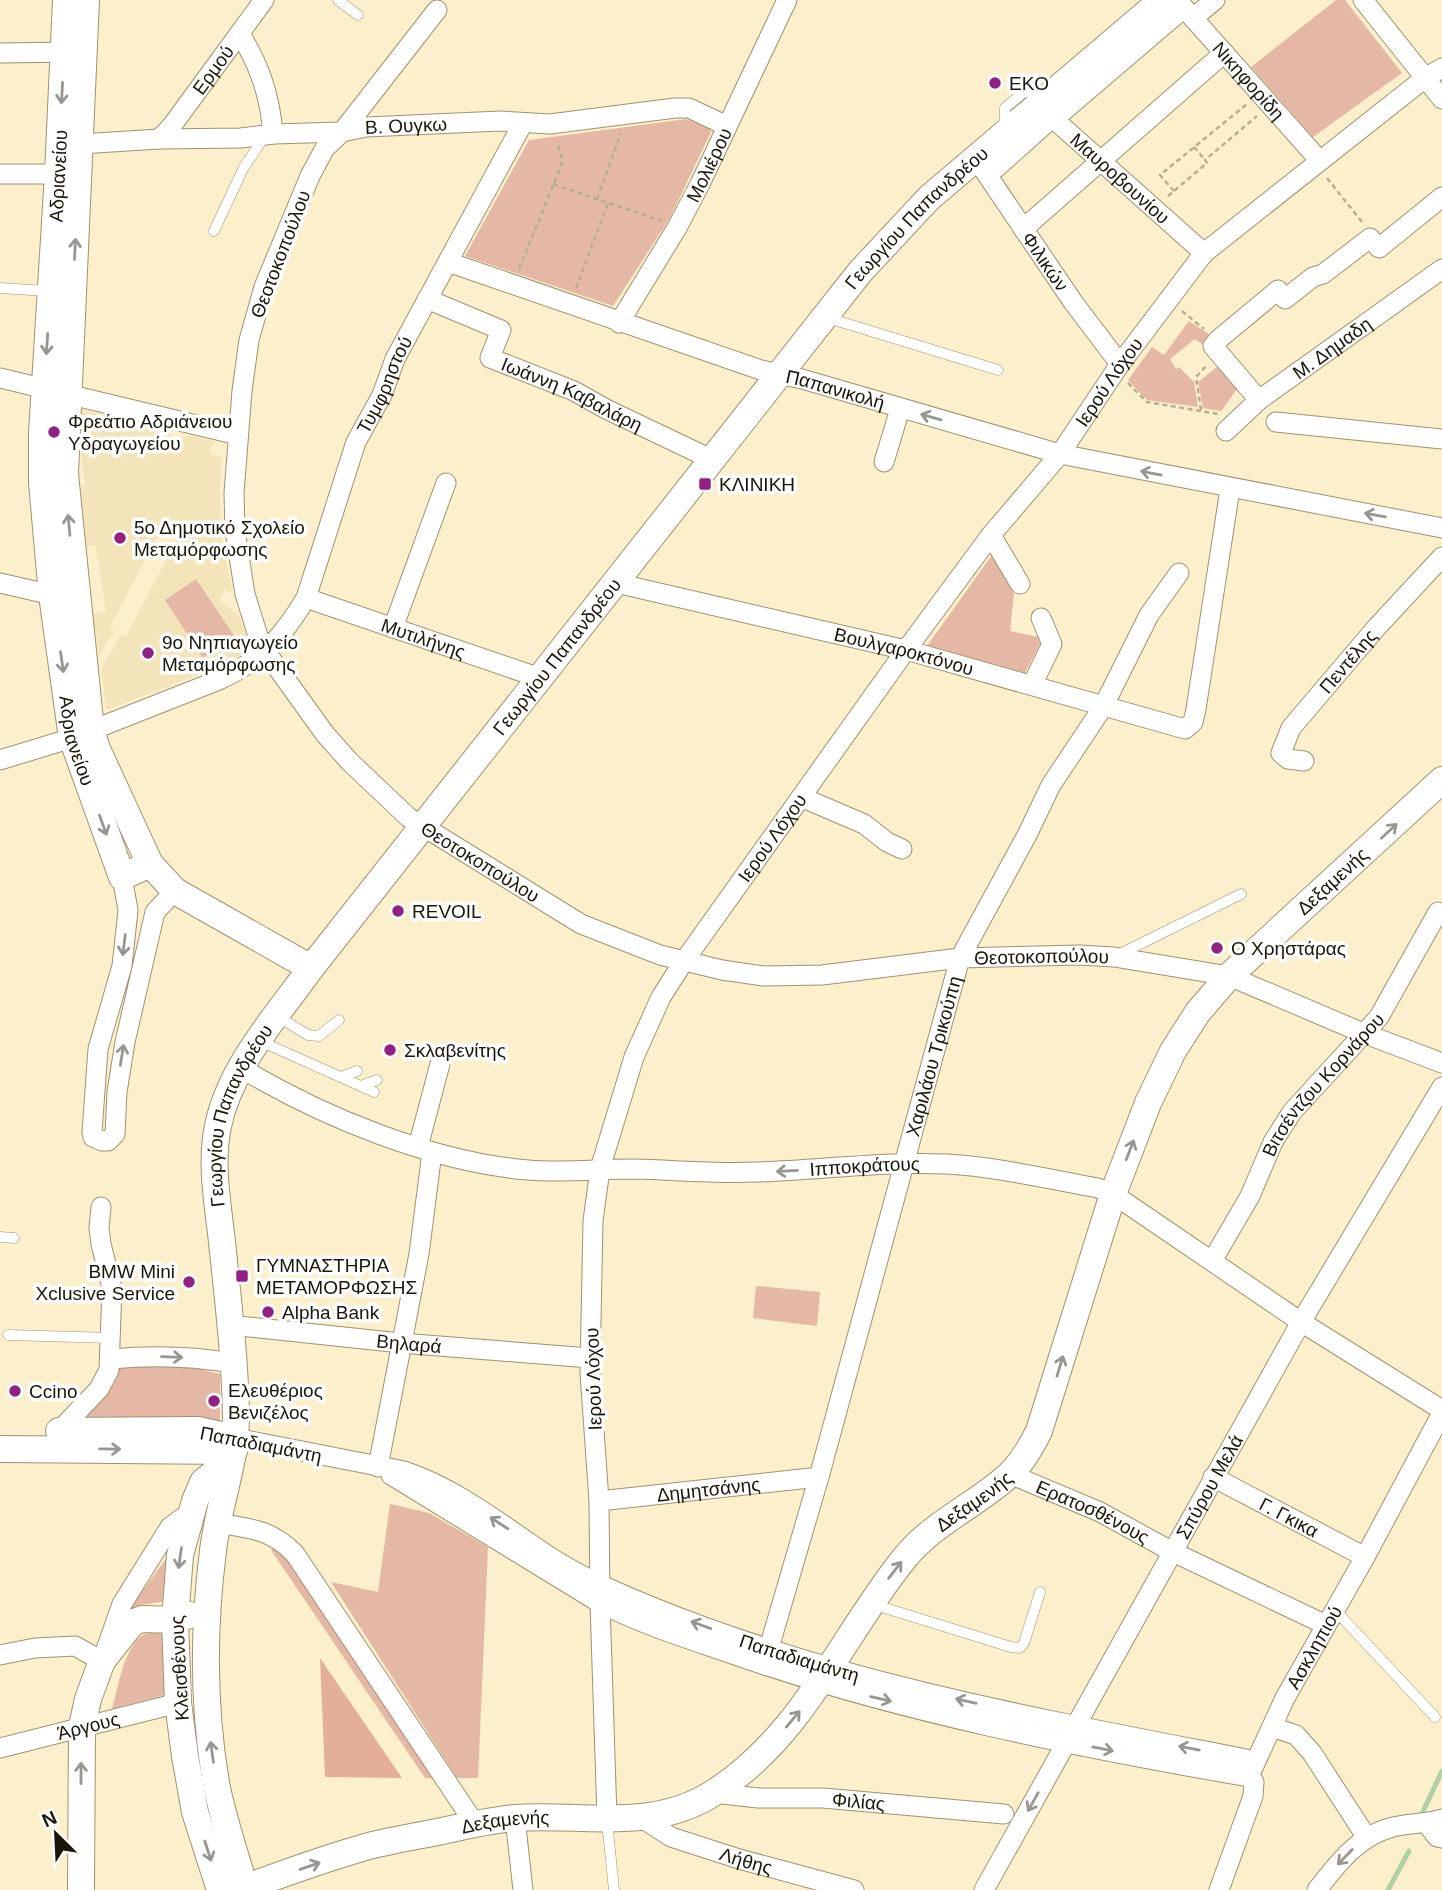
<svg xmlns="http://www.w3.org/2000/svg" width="1442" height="1890" font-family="Arial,sans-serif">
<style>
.built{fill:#f3e4ba}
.green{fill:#e4b8a5}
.forest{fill:#e3af99}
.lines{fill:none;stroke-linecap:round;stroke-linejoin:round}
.stream{stroke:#b1d0a5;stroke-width:5}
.lane-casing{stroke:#9e9272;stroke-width:11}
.street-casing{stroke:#9e9272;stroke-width:21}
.secondary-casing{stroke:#9e9272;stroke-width:28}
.path{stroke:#b8ae91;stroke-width:2.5;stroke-dasharray:5 3.5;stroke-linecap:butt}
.lane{stroke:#fff;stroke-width:10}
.street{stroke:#fff;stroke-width:19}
.secondary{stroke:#fff;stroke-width:26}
.oneway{stroke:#989690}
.poi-dot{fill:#922282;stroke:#fff;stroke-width:2.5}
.labels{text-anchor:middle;stroke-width:7;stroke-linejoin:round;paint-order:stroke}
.street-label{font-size:19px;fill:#1a1609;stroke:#fff}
.poi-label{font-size:19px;fill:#1a1609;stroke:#fff;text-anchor:start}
</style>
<rect width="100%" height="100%" fill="#fcefcc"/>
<!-- built -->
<path class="built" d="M79,409L162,428L178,440L187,435L215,441L209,452L217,457H222L220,482L221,536L232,592L225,590L219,601L239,615L250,646L248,652L199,674L107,710L101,670L121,634L126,636L176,542V531L164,525L109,628L114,631L99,657L93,614L106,612L96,546L84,547L81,519V487L85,485L78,434Z"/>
<!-- green -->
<path class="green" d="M1336,0H1345L1402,73L1313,137L1251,67Z
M686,119L709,128L711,132L670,218L613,306L465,256L529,140Z
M1189,321L1213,337L1203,345L1195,339L1170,359L1176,369L1179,367L1194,382L1198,407L1147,400L1128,380L1152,347L1164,355Z
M1222,363L1241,384L1221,411L1203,408L1198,382Z
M992,555L1014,594L1010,631L1039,637L1040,644L1025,673L927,646Z
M196,579L235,637L203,658L165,600Z
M756,1286L820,1292L817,1326L753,1318Z
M180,1364L220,1374V1425L82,1421L116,1365Z
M390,1504L429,1513L488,1547L478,1778H457L331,1582L378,1592Z
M279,1544L436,1779L425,1778L271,1550Z
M173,1549L169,1601L140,1605L125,1615Z
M158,1632L170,1639L172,1693L112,1709C118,1688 122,1658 137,1640C142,1633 150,1633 158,1632Z"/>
<!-- forest -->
<path class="forest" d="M320,1658L402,1778L325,1777Z"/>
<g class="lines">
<!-- stream -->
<path class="stream" d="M1420,1818L1442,1771
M1388,1890L1409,1851"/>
<defs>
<path id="lane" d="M338,0L358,15
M1004,130L1005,108L1024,92L1046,94
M214,231L244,167L265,136
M0,288L48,291
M828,318L998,370
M1118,955L1241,894
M277,1016L308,1035L319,1036L339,1020
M260,1041L374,1092
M341,1077L357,1071
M361,1086L377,1080
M0,1237L14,1238
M8,1335L111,1338
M872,1604L1011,1647L1020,1648L1024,1643L1040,1592
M1335,1610L1435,1717
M607,1821L614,1890"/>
<g id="street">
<path id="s1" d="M1177,0L1320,161"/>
<path d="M1363,0L1442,99"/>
<path id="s2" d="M437,10L342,132L325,148L310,176L264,287L249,340L242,391L234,493L235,531L245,594L258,636L266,652L325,734L349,761L408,817L581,924L660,955L722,970L764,976L822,975L960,958L1079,955L1114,957L1229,976L1363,1033L1442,1063"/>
<path d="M1193,18L1215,0"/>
<path d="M240,34C260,66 270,96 273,134"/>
<path d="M0,53L75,52"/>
<path id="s3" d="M1038,105L1204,253"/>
<path d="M1054,119L1184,8"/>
<path id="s4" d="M159,139L171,127L264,0"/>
<path id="s5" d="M80,144L159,139L241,138L273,134L342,132L366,127L501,121L550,124L675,108H689L727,126"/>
<path id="s6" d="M975,157L1073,302L1120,364"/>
<path d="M995,169L1052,118"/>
<path d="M0,174H69"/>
<path d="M1023,229L1224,53"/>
<path id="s7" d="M448,262L761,370L802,379L1060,454L1442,528"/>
<path id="s8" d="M427,299L501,330L490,358L574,391L606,409L713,460"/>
<path id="s9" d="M619,323L678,226L700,184L787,0"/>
<path d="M0,378L238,435"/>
<path d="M1259,400L1213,346L1219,339L1278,290L1285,299L1313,277L1323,274L1370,238L1379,248L1442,197"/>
<path d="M1276,422L1442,439"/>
<path id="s10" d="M1226,431L1259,400L1442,269"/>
<path d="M884,462L900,409"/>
<path d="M991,535L1020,584"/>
<path d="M0,583L52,595L64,594"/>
<path id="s11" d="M616,583L906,650L1185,729L1193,722L1196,709L1230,489"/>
<path id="s12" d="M306,598L540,678"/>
<path d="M393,628L446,483"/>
<path d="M1032,685L1052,644L1041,618"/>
<path id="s13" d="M0,760L72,738L219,680C262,660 282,638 306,598L356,442L382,395L395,359L523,123"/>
<path id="s14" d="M1304,761L1288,759L1281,753L1291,728L1376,628L1442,557"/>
<path d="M801,797L864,824L887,842L902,849"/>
<path d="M122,877L128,910L126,929L122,966L98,1049L92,1132L93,1137L102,1141H108L115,1134L117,1092L125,1042L155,912L175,891"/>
<path id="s15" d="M241,1068C323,1117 432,1162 528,1170C563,1173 599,1169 634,1169C675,1170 716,1174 756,1172C819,1170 884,1161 947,1164C998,1167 1048,1179 1098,1188L1113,1194L1301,1322L1442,1410"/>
<path d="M418,1147L440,1064"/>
<path id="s16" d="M1212,1261L1250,1196L1273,1142L1292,1112L1379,1017L1438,912"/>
<path id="s17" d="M230,1325L401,1343L590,1358"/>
<path d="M111,1359C152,1355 191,1356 232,1363"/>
<path d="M60,1430L99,1389L109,1370L112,1288L101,1244L99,1228L101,1207"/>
<path id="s18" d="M235,1438L404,1471C458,1489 503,1526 550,1557C581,1577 616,1592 650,1606C843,1685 1052,1721 1256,1761"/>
<path d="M378,1467L419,1254L432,1152"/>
<path id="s19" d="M1010,1474L1100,1512L1171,1551L1326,1625"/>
<path d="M391,1475L600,1603C643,1625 692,1640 738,1656C903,1713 1077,1747 1249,1777"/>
<path id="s20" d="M1213,1477L1365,1557"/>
<path id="s21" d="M599,1501L819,1477"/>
<path d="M216,1523C249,1528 271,1529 295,1554L475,1824"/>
<path d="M0,1655L35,1648L75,1646L102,1661L122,1604L170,1527L192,1511"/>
<path id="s22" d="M764,1665L819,1477L960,958L1027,835L1051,785L1103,707L1149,615L1179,573"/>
<path d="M1272,1727L1296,1735L1312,1753L1367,1838"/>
<path id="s23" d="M0,1748L178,1703"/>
<path id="s24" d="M1251,1772L1285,1698L1365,1557L1442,1413"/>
<path id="s25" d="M714,1793L758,1798H823L1004,1814"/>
<path d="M515,1818L523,1890"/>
<path id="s26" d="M607,1818L600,1603L599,1501L590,1373L593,1221L600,1169L634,1057L661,997L684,961L906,650L991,535L1060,454L1120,364L1204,253L1425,78L1442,68"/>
<path id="s27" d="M643,1819L671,1837L739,1859L854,1890"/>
<path d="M1427,1824L1437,1837L1442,1838"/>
<path id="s28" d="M984,1890L1301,1322L1442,1087"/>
<path d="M1219,1890L1253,1796L1254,1782L1249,1777"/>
<path d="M1317,1890C1337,1864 1359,1835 1393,1827C1409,1823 1425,1824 1442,1819"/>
</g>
<g id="secondary">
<path id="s29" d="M66,0L58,174L42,433V483L52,595L72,738L122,877L150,864L175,891L311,968"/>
<path d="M86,0L65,474L91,730L97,749L150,864"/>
<path d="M59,1431L198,1430L235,1438"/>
<path d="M0,1449L234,1451"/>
<path d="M81,1890L82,1726L88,1699L102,1661L132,1623L142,1619L175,1620L190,1615"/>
<path d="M220,1890L195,1812L185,1756L178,1703L175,1620L180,1555L195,1501L203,1482L232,1458"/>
<path id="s30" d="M239,1890C282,1874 326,1858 369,1846C393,1840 418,1836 442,1831C466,1826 490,1820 515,1818C584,1813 652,1833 715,1792C804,1734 840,1639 903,1560C932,1523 975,1506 1009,1475C1022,1463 1031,1447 1039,1431L1113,1194L1148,1103L1173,1051L1198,1012L1229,976L1442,780"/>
<path id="s31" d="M246,1890C235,1855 223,1819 216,1783C203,1706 203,1629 213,1551C218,1506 236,1463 236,1416C235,1358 228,1300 222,1242C218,1205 210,1164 218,1126C230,1067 276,1017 311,968L860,272L929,198L1162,0"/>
</g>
</defs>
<!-- lane casing -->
<use href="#lane" class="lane-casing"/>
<!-- street casing -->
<use href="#street" class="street-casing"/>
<!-- secondary casing -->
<use href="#secondary" class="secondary-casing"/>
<!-- path -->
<path class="path" d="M1194,147L1205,160
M1327,178L1362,222
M553,184L661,221
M1174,191L1160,175L1247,104
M1168,196L1207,163L1205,160L1257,116
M597,199L621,133
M519,269L563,161L557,142
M576,288L608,203
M1182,311L1204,329
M1128,383L1147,402L1218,414
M1201,410L1196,377L1207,365"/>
<!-- lane -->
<use href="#lane" class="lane"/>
<!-- street -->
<use href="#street" class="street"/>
<!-- secondary -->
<use href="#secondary" class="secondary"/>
</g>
<!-- one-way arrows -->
<defs><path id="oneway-shaft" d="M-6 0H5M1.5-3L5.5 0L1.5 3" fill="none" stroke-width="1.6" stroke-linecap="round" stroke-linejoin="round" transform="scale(1.75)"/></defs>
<g class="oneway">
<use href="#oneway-shaft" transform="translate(62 93) rotate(93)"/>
<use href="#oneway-shaft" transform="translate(75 249) rotate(-87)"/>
<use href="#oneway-shaft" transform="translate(47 344) rotate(94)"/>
<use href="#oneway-shaft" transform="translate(931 417) rotate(-164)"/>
<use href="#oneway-shaft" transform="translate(1151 473) rotate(-169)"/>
<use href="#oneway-shaft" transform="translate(1375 515) rotate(-170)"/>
<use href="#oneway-shaft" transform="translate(69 525) rotate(-95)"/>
<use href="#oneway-shaft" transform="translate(62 662) rotate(82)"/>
<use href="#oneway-shaft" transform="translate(103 825) rotate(70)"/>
<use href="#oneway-shaft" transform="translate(1389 831) rotate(-43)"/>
<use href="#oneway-shaft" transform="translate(124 945) rotate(97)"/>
<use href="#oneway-shaft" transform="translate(122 1055) rotate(-81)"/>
<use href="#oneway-shaft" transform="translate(1130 1150) rotate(-69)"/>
<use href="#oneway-shaft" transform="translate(787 1171) rotate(177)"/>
<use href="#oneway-shaft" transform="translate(172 1357) rotate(2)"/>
<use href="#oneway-shaft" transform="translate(1060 1366) rotate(-73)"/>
<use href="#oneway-shaft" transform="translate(110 1449) rotate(1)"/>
<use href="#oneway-shaft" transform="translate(499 1523) rotate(-147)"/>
<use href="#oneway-shaft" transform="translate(180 1558) rotate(98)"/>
<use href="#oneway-shaft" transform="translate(895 1570) rotate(-52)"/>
<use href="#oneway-shaft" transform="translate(701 1625) rotate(-160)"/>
<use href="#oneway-shaft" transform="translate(881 1699) rotate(13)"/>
<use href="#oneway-shaft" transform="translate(966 1701) rotate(-167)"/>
<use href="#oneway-shaft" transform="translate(793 1719) rotate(-50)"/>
<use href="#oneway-shaft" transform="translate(1189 1748) rotate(-169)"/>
<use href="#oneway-shaft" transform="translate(1103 1749) rotate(11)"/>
<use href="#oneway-shaft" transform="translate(212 1752) rotate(-98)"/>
<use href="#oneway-shaft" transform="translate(81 1773) rotate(-90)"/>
<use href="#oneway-shaft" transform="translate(1033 1802) rotate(119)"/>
<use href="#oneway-shaft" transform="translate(208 1851) rotate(72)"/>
<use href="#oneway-shaft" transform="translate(1345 1857) rotate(134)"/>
<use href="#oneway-shaft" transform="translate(310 1866) rotate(-19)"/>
</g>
<!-- markers -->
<g class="poi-dot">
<circle cx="995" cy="83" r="7"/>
<circle cx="54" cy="432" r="7"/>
<rect x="698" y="477" width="14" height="14" rx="3.5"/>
<circle cx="120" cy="538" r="7"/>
<circle cx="148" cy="653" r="7"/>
<circle cx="398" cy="911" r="7"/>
<circle cx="1217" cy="948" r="7"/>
<circle cx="390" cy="1050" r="7"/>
<rect x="235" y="1269" width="14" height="14" rx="3.5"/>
<circle cx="189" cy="1282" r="7"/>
<circle cx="268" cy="1312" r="7"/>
<circle cx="15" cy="1391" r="7"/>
<circle cx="214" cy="1401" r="7"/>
</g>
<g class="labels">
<!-- street labels -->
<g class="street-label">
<text dy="7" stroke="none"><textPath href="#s4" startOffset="88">Ερμού</textPath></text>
<text dy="7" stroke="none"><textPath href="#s1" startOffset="108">Νικηφορίδη</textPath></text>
<text dy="7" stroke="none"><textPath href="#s5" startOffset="327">Β. Ουγκω</textPath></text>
<text dy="7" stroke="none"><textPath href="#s9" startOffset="182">Μολιέρου</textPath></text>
<text transform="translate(58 176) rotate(-87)" y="7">Αδριανείου</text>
<text dy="7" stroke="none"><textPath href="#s3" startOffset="110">Μαυροβουνίου</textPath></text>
<text dy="7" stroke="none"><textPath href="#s31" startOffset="1922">Γεωργίου Παπανδρέου</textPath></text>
<text transform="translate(280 254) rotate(-69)" y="7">Θεοτοκοπούλου</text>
<text dy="7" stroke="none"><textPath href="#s6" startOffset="126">Φιλικών</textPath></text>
<text dy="7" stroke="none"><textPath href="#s10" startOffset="135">Μ. Δημαδη</textPath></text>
<text dy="7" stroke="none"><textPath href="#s26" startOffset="1594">Ιερού Λόχου</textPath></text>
<text dy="7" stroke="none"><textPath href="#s13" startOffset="583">Τυμφρηστού</textPath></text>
<text dy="7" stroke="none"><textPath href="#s7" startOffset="408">Παπανικολή</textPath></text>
<text dy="7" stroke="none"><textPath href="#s8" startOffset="200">Ιωάννη Καβαλάρη</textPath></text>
<text dy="7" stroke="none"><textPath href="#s12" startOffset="124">Μυτιλήνης</textPath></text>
<text dy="7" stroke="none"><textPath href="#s11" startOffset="296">Βουλγαροκτόνου</textPath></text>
<text dy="7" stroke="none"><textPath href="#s31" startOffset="1354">Γεωργίου Παπανδρέου</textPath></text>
<text dy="7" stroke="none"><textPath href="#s14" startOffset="140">Πεντέλης</textPath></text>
<text dy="7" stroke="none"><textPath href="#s29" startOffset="744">Αδριανείου</textPath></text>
<text dy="7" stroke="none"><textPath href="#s26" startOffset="1027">Ιερού Λόχου</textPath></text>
<text dy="7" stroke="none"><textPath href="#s2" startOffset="1006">Θεοτοκοπούλου</textPath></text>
<text dy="7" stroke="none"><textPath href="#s30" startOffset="1619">Δεξαμενής</textPath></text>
<text dy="7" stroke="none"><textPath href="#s2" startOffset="1594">Θεοτοκοπούλου</textPath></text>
<text dy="7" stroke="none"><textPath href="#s22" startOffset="632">Χαριλάου Τρικούπη</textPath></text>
<text dy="7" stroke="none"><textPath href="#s16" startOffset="210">Βιτσέντζου Κορνάρου</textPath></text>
<text dy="7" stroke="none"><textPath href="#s31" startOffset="788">Γεωργίου Παπανδρέου</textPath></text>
<text dy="7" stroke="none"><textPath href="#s15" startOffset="644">Ιπποκράτους</textPath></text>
<text dy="7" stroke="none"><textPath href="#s17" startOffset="180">Βηλαρά</textPath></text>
<text transform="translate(593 1379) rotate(-92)" y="7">Ιερού Λόχου</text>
<text transform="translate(261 1444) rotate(11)" y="7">Παπαδιαμάντη</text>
<text dy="7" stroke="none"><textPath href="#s28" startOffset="462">Σπύρου Μελά</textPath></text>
<text dy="7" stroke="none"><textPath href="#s21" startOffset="110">Δημητσάνης</textPath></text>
<text dy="7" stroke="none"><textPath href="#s30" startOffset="884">Δεξαμενής</textPath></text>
<text dy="7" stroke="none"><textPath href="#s19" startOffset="91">Ερατοσθένους</textPath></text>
<text dy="7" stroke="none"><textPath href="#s20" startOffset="86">Γ. Γκικα</textPath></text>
<text dy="7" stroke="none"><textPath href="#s24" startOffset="140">Ασκληπιού</textPath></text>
<text dy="7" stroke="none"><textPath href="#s18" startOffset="612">Παπαδιαμάντη</textPath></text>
<text transform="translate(179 1668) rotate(-93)" y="7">Κλεισθένους</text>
<text dy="7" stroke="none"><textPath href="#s23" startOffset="91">Άργους</textPath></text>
<text dy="7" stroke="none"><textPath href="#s25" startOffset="145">Φιλίας</textPath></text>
<text dy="7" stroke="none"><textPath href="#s30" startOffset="276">Δεξαμενής</textPath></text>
<text dy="7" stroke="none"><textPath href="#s27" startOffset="112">Λήθης</textPath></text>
</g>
<!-- poi labels -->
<g class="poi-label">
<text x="1009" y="90">EKO</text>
<text x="68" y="428">Φρεάτιο Αδριάνειου<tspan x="68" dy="22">Υδραγωγείου</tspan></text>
<text x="719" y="491">ΚΛΙΝΙΚΗ</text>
<text x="134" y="534">5ο Δημοτικό Σχολείο<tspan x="134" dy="22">Μεταμόρφωσης</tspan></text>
<text x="162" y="649">9ο Νηπιαγωγείο<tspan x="162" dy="22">Μεταμόρφωσης</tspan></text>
<text x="412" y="918">REVOIL</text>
<text x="1231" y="955">Ο Χρηστάρας</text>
<text x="404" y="1057">Σκλαβενίτης</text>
<text x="256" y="1272">ΓΥΜΝΑΣΤΗΡΙΑ<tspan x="256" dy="22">ΜΕΤΑΜΟΡΦΩΣΗΣ</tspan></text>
<text x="175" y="1278" text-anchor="end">BMW Mini<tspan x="175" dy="22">Xclusive Service</tspan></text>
<text x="282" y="1319">Alpha Bank</text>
<text x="228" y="1397">Ελευθέριος<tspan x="228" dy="22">Βενιζέλος</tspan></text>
<text x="29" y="1398">Ccino</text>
</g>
</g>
<!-- north arrow -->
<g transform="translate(56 1834) rotate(336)" stroke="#ffffff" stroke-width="5" paint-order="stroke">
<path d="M0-5L12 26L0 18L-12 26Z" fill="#1a1609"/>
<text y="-10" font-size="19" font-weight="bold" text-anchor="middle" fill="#1a1609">N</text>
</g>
</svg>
